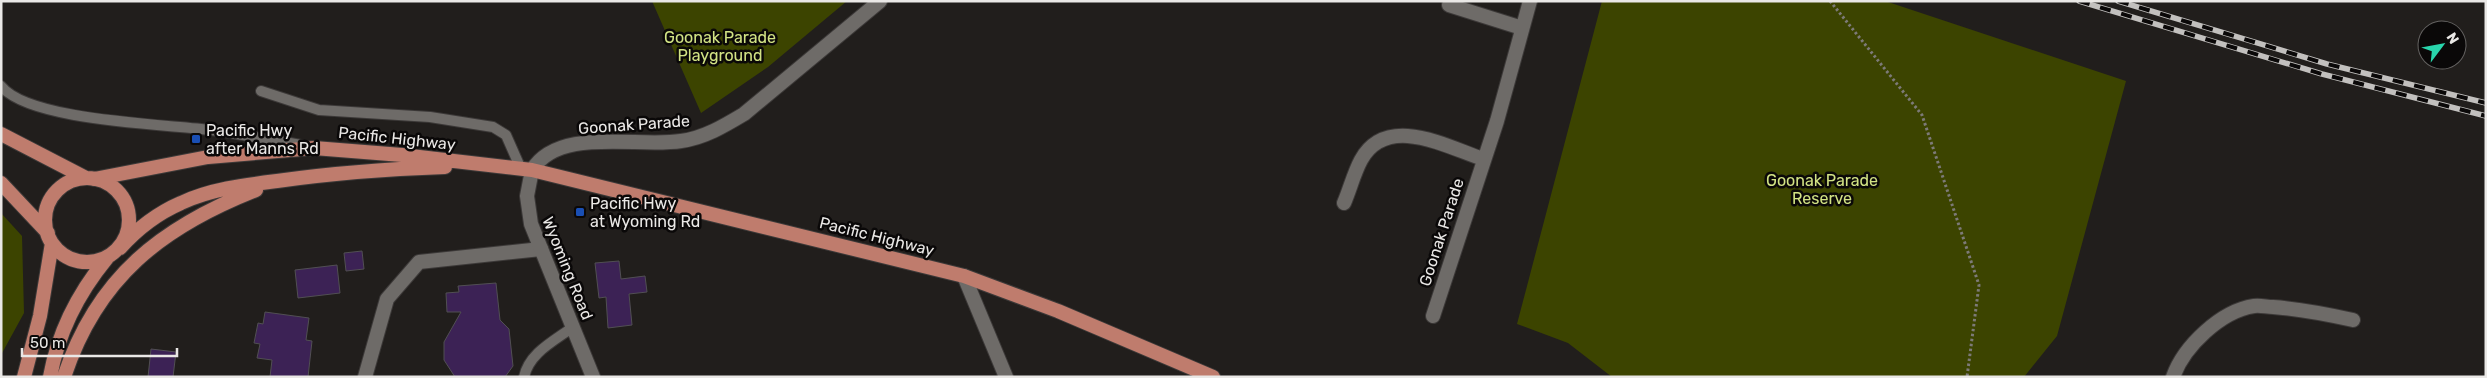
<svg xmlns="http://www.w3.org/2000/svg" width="2487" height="378" font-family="Rubik,sans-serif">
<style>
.green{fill:#3c4400}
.building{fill:#3c2255;stroke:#514f53}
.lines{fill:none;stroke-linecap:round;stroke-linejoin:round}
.service-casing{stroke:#3c3938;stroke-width:12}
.minor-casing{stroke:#3c3938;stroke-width:16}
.tertiary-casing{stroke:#3c3938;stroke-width:16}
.primary-casing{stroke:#3c3938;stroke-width:16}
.path{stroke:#7d7a78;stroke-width:3;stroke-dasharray:2.5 2.5;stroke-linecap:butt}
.service{stroke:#6e6b68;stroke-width:10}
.minor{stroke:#6e6b68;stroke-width:14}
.tertiary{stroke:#6e6b68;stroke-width:14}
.primary{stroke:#bf7c6d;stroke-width:14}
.rail-casing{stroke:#c2c0be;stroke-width:5.5}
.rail{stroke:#0a0808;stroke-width:4;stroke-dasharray:11;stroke-linecap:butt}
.transit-dot{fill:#1a4fb4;stroke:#0a0808;stroke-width:2}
.labels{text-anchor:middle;stroke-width:5;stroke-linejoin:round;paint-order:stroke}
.park-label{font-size:16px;fill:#d2e384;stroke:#0a0808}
.street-label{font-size:16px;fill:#eae8e6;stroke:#0a0808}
.poi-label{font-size:16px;fill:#eae8e6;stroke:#0a0808;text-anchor:start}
</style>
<rect width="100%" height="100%" fill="#211e1c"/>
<!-- green -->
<path class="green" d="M652,1H847L768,67L701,113Z
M1602,1H1885L2126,81L2057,336L2024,377H1612L1568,343L1517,324Z
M1,213L22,236L24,313L1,355Z"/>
<!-- building -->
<path class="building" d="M362,251L364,269L346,271L344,253Z
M619,261L621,279L645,276L647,292L629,294L632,325L608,328L606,297L599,298L595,263Z
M337,265L340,293L298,298L295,270Z
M496,283L500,320L509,329L513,366L505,377H455L444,360V342L461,312H447L446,293L459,292L458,286Z
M265,312L309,318L306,340L312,341L308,377H270L272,360L257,358L260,344L254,343L258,323L263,324Z
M151,349L176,352L173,377H148Z"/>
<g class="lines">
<defs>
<path id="service" d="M1,86C29,121 165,124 211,130C241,134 271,140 301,145
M261,91L319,110L430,117L493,127L506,135L521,169
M524,377C529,353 554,341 573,327"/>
<path id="minor" d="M1449,5L1522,28
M532,170C559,126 637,148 681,141C704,138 724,126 744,114L880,1
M1344,203C1350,189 1354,173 1361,160C1387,113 1447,147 1483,159
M964,276L1006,377
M1433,316L1497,121L1530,1
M365,377L387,299L419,262L541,249
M2173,377C2184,346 2221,311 2254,306C2260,305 2267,307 2273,307C2300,309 2326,314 2353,320"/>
<path id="tertiary" d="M532,170L527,196L531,224L593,377"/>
<path id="primary" d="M1,134L86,178
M45 220a42 42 0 1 1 84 0a42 42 0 1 1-84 0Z
M94,179L208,157L314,148L402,155L532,170L964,276L1058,311L1213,377
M1,183L48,233
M120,248C137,229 158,213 181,203C211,189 245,185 277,181C333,173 388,169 445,167
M24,377L40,316L52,243
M50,377C58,333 79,292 107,258
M64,377C97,277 162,227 256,190"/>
</defs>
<!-- service casing -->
<use href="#service" class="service-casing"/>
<!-- minor casing -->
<use href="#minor" class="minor-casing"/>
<!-- tertiary casing -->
<use href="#tertiary" class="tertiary-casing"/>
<!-- primary casing -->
<use href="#primary" class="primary-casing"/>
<!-- path -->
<path class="path" d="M1830,1L1922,115L1979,285L1967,377"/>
<!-- service -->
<use href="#service" class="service"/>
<!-- minor -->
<use href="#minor" class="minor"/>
<!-- tertiary -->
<use href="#tertiary" class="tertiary"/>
<!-- primary -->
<use href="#primary" class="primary"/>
<defs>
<path id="rail" d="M2079,1L2322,74L2486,116
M2118,1L2327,64L2486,103"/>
</defs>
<!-- rail casing -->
<use href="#rail" class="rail-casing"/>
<!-- rail -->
<use href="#rail" class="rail"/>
</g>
<!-- markers -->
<g class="transit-dot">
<rect x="191" y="134" width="10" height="10" rx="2.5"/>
<rect x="575" y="207" width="10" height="10" rx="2.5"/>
</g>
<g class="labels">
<!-- park labels -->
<g class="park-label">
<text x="720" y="43">Goonak Parade<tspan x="720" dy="18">Playground</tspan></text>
<text x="1822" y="186">Goonak Parade<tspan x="1822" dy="18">Reserve</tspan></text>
</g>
<!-- street labels -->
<g class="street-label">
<text transform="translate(634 124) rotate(-4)" y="6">Goonak Parade</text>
<text transform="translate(397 138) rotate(6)" y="6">Pacific Highway</text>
<text transform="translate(1441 232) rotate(-72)" y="6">Goonak Parade</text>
<text transform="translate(877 236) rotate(14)" y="6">Pacific Highway</text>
<text transform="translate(568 268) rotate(68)" y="6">Wyoming Road</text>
</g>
<!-- poi labels -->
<g class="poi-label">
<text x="206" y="136">Pacific Hwy<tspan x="206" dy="18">after Manns Rd</tspan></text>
<text x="590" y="209">Pacific Hwy<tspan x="590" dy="18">at Wyoming Rd</tspan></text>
</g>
</g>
<!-- border -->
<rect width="2487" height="378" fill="none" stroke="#eae8e6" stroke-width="5"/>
<!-- north arrow -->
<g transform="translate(2442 45) rotate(58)"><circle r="24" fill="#0a0808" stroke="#646261"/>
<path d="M0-4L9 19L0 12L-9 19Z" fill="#29d5ac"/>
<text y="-8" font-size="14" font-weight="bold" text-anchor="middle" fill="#eae8e6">N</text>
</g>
<!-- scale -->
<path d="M22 348v8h155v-8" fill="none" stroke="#eae8e6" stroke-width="2.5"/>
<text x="30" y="348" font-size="15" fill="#eae8e6" stroke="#0a0808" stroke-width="4" paint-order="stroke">50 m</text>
</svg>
